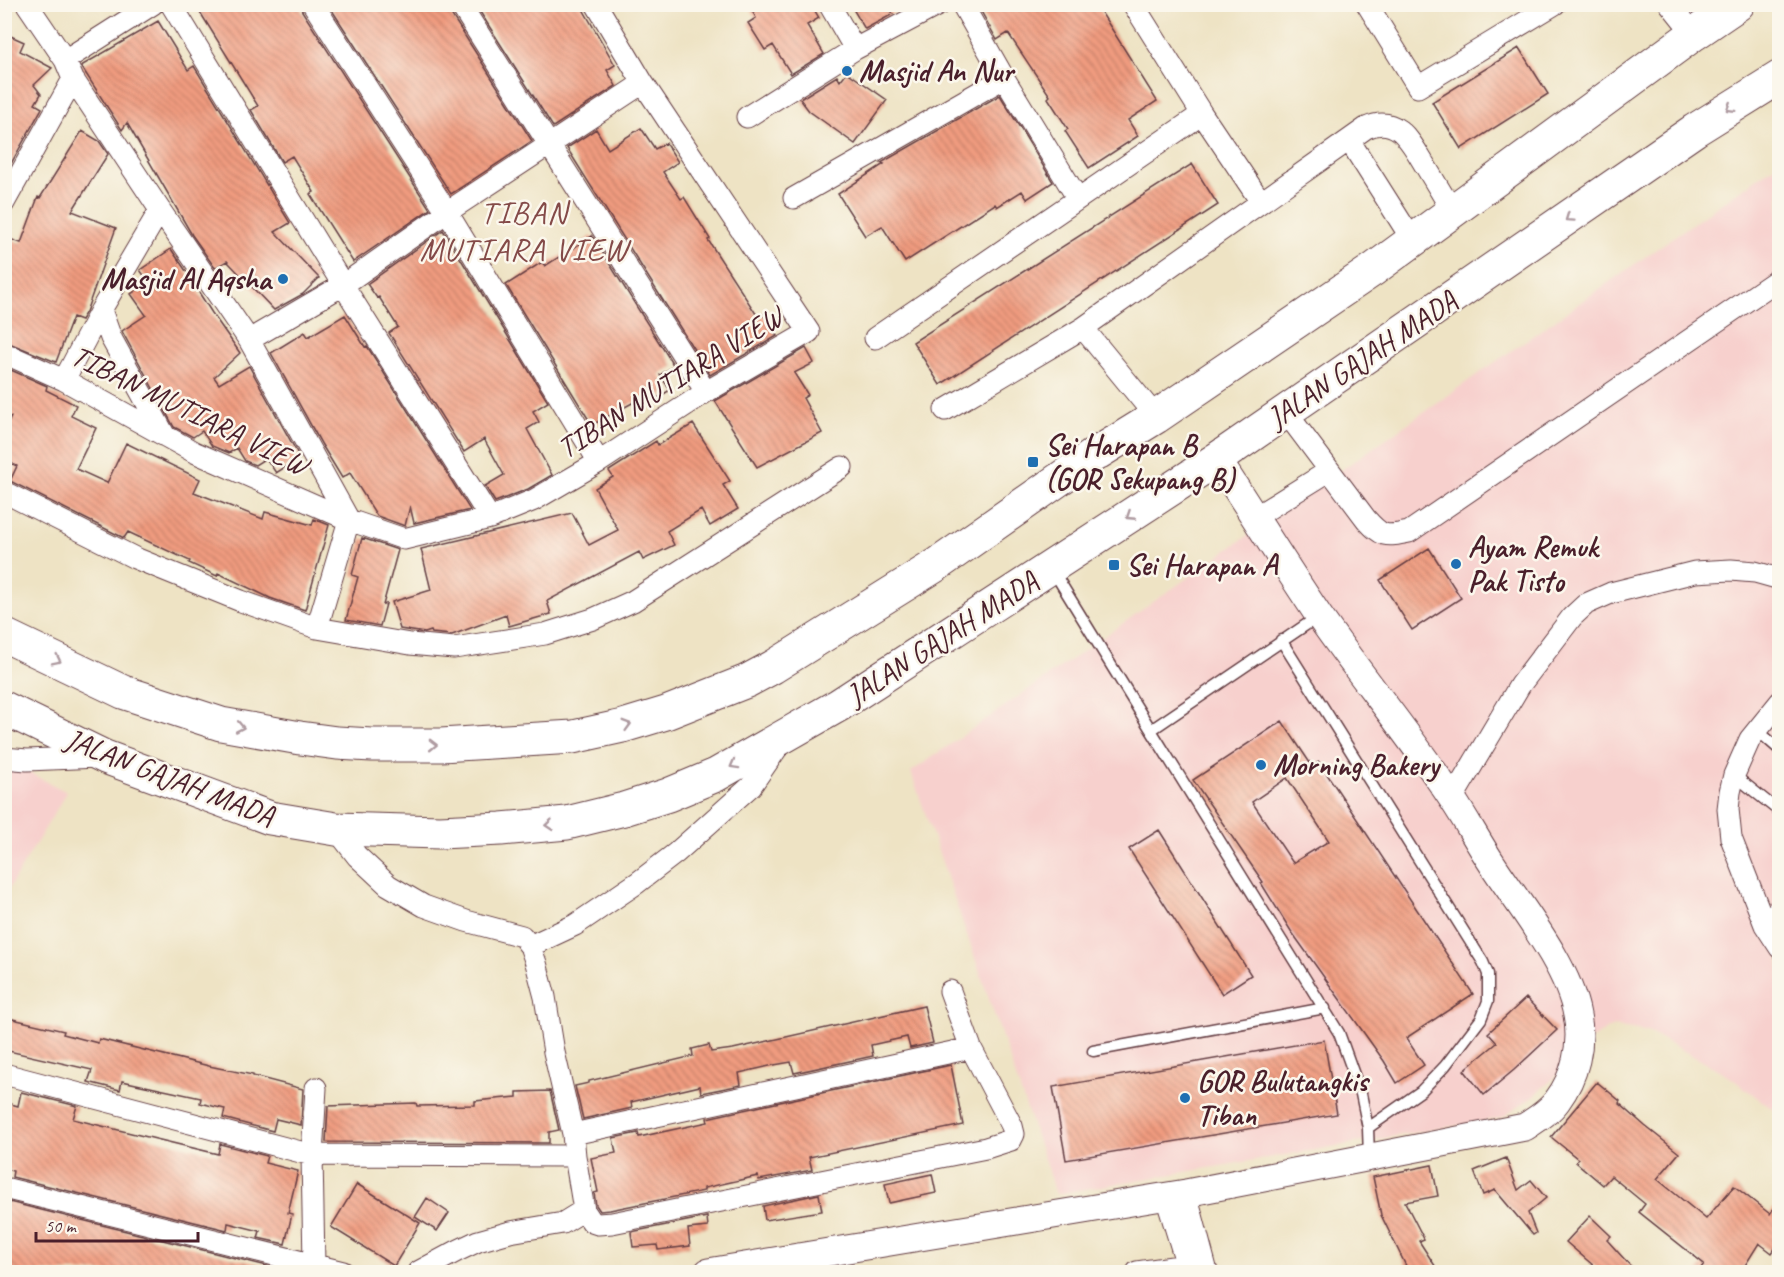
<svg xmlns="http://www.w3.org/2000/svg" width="1784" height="1277" font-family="Caveat,sans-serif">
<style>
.built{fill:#f7d0cd}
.building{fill:url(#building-back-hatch);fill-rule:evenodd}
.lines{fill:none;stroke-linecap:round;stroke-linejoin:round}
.service-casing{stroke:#633c42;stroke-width:13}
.minor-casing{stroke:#633c42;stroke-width:23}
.tertiary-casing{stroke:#633c42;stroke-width:29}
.trunk-casing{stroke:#633c42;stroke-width:35}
.service{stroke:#fff;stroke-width:10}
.minor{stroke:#fff;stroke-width:21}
.tertiary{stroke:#fff;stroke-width:27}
.trunk{stroke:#fff;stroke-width:33}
.oneway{stroke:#ae9aa0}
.poi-dot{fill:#1f6fb2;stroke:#fbf7ec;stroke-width:2}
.labels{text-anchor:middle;stroke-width:5;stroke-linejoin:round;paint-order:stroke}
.poi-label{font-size:30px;font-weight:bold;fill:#4a1f2b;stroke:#fbf7ec;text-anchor:start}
.street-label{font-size:30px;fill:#4a1f2b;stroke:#fbf7ec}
.neighbourhood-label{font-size:32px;letter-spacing:1.5px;fill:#844a48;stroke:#fbf7ec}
</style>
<defs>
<pattern id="building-back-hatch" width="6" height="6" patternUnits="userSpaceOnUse" patternTransform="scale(1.5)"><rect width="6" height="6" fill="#f09b7f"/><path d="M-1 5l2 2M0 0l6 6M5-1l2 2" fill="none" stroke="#c47e68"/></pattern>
</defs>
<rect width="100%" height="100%" fill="#fbf7ec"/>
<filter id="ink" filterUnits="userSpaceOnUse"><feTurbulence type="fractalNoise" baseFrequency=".0167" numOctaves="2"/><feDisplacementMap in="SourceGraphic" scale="12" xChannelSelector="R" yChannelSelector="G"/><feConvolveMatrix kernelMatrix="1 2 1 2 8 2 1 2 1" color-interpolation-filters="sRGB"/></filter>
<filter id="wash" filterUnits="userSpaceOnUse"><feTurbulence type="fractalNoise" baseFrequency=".008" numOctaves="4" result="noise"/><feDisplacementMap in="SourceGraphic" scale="24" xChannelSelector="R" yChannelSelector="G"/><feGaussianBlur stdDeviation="1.35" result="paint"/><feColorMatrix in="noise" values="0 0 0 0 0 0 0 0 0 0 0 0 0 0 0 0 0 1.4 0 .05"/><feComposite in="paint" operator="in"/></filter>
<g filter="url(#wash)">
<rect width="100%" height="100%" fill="#eee3c4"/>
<!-- built -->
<path class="built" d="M1779,163V1114L1726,1074L1649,1032L1614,1026L1576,1048L1557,1076L1528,1100L1502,1118L1056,1194L911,772Z
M5,760L67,792L5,895Z"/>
<g id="blocks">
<!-- building -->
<path class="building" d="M195,4H300L302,11L430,209L353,262L310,194L314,192L292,156L282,162L251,110L258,106Z
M328,4H447L449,11L532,141L451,194Z
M475,4H580L615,65L607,70L616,86L553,127Z
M748,4H811L819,18L807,25L824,54L791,74L773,45L765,50L748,23L756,18Z
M850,4H888L893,14L865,29Z
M977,4H1096L1157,101L1128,120L1138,136L1089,168L1065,131L1068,129L1048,98L1050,96L1008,33L997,40Z
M158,21L188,70L194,66L290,223L275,232L319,278L303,294L274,310L227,261L215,268L192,235L127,123L122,130L81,66Z
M4,33L24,42L20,51L52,68L34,85L41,94L35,104L42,108L4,176Z
M1519,48L1548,94L1461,149L1432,102Z
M847,72L887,100L855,144L809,111L800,99L837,76L840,81Z
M1000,95L1053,182L1027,199L1022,191L997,207L995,204L905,262L882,226L865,236L838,194L884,164L881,163Z
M641,128L655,149L666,143L678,162L663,172L681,199L684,197L710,239L708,240L758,317L763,314L777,336L710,375L567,148L596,129L608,149Z
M82,131L99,141L108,154L72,211L116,228L86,312L81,320L73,317L56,362L4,341V237L21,243L38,197L40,198Z
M1192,164L1218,205L940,385L913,342Z
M443,230L548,402L533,411L539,422L527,429L552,475L528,489L495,502L485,486L504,475L484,439L464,452L389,333L398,327L379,297L377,298L367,284Z
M592,236L674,366L660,375L670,390L639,410L634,402L592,425L506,285L542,262L545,266Z
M171,249L199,290L198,291L212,313L240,353L214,377L219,384L249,366L300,458L276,473L266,458L255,465L245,461L237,448L229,453L212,446L202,431L193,437L174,427L123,333L122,331L146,315L131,294L149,282L140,270Z
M345,315L365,347L367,346L470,510L414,523L410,506L405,526L377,516L350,473L342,478L322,445L271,353L305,332L308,337Z
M806,348L814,363L794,373L808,395L803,398L822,433L757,467L715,401Z
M4,367L47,386L46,390L76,405L71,416L96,428L76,469L107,483L126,443L200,479L194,492L263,519L265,512L312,525L314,519L329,525L305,610L270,598L218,573L217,576L189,563L190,561L128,532L124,538L10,481L17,466L4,460V431L11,417L4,413Z
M693,424L730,481L723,485L738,509L710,526L701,510L667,531L674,545L643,560L639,552L547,601L551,614L509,626L506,615L452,635L432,633L431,631L425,633L400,629L392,602L431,590L421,549L572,513L589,545L618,530L595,488L613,477L609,471L656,441L658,445Z
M362,538L398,550L383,605L386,604L380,626L346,620L358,577L352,575Z
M1429,548L1461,598L1412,630L1380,580Z
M1282,721L1312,766L1319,762L1473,994L1406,1038L1424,1065L1397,1083L1384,1061L1291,931L1261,883L1263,882L1193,780ZM1287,778L1329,841L1293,863L1252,802Z
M1159,830L1251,975L1222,994L1129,849Z
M1526,998L1557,1030L1514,1070L1484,1095L1464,1070L1497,1043L1488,1033Z
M924,1006L933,1043L910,1048L907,1037L871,1045L873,1056L794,1073L791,1062L774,1065L739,1073L741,1085L701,1093L700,1086L631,1102L632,1108L583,1119L575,1086L589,1083V1081L693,1056L692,1049L709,1045L711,1052L733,1049Z
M4,1017L64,1031L63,1034L98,1043L99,1039L209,1066L253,1075V1076L303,1089L301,1125L276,1119L273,1131L223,1118L225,1109L200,1103L201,1098L122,1081L120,1090L88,1082L92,1070L4,1050Z
M1324,1040L1337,1114L1066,1160L1053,1087Z
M951,1065L963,1125L809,1157L812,1170L759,1180L758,1176L704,1188V1191L610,1210L600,1211L596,1205L594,1193L598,1192L591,1158L616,1153L613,1138L638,1133L639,1137L708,1122L707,1118Z
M1597,1082L1620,1101L1619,1103L1645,1126L1679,1153L1657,1179L1706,1219L1734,1186L1770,1214L1779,1200V1243L1772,1253L1759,1243L1741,1272H1698L1704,1264L1639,1212L1645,1204L1611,1176L1603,1185L1576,1162L1578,1159L1551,1137Z
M550,1091L559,1130L549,1132V1143L326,1142L328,1106L416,1103L417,1106L475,1105V1101L517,1097V1092Z
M21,1092L77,1106L73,1119L218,1154L220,1144L267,1156L265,1163L298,1171L288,1213L292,1214L285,1244L258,1238L260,1231L228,1223L227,1230L12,1177L13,1171L4,1169V1102L18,1106Z
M1506,1158L1518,1190L1531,1180L1546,1198L1528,1213L1536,1233L1533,1235L1495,1190L1483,1195L1474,1171Z
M1432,1165L1438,1196L1405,1202L1424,1239L1419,1241L1439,1272H1409L1381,1215L1373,1177Z
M932,1174L936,1193L889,1203L885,1184Z
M357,1184L420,1223L394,1266L331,1227Z
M819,1194L822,1211L765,1220L763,1206Z
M427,1198L449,1213L437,1231L415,1217Z
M5,1201L279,1269L278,1272H4Z
M1590,1216L1611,1236L1607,1240L1636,1272H1601L1566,1242Z
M707,1217L708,1227L688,1229L690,1246L658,1250L657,1245L633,1247L631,1232Z"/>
</g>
</g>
<g filter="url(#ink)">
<use href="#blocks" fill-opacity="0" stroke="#633c42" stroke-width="1.5"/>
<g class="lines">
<defs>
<path id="service" d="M1052,569L1151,730L1339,1033L1361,1094L1368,1128L1369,1157
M1281,640L1483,962L1488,974V1001L1481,1019L1445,1066L1421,1091L1368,1128
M1151,730L1319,616
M1757,730L1780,750
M1734,775L1780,812
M1093,1051L1325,1008"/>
<path id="minor" d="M27,4L65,60L73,79L160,210L249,340L349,520L317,628
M171,4L343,285L490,518
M313,4L447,212L599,462
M460,4L706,392
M829,4L855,49
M962,4L1004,78L1078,199
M1133,4L1202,114L1261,202
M1367,4L1418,87L1555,4
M1670,4L1694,34
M65,60L153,4
M747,117L855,49L940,4
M1349,140L1413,241
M794,198L1004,78
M4,203L73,79
M160,210L101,310L111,338L165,436
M1083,328L1156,417
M875,338L1202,114
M249,340L343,285L447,212L643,83
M4,353L64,380L194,452L349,520L404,539L490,518L534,500L599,462L706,392L809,332L643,83L596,4
M64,380L101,310
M945,410L1083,328L1366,128C1398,113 1411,143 1426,167C1435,182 1444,197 1453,212
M1285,411L1366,519C1382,537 1385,537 1409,532L1780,278
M4,492L135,558L241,601L317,628L410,644L454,648L545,634L593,619L633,601L842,467
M1255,517L1329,471
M1780,702L1750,739L1734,775L1730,792L1728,809L1731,838L1765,925L1780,948
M4,758L27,760L98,757
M1452,799L1520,685L1572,617L1586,604L1611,593L1695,572L1731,570L1755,572L1780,579
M336,829L357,856L388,885L424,906L466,921L522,936L530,946L536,963L545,997L554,1052L573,1134L575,1156L584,1210L592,1222L598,1224L612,1223L986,1148L1011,1140L1014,1134L1012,1126L971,1048L950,991
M1765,925L1780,908
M530,946L575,925L637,883L676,853L751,786L780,744
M4,1074L312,1155L575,1156
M573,1134L971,1048
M4,1188L343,1272
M1186,1193L1207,1272
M1166,1197L1189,1272
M314,1265L312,1155L316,1088
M418,1272L457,1251L478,1241L510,1232L563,1223L584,1210
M1137,1272L1187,1265"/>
<path id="tertiary" d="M708,1272L1186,1193L1525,1127C1537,1119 1549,1112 1557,1101C1575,1077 1583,1045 1577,1015C1568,965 1521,908 1493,865C1479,844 1467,821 1453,800C1411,736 1362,678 1319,616C1284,564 1251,511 1217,459"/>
<path id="trunk" d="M4,635L123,692L221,724L300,738L337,743L372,745H441L573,737L623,726L666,713L747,681L773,667L938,564L1091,457L1156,417L1374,269L1694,34L1738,4
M4,708L105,757L270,818L336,829L440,832L501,829L567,823L624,809L668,795L716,775L839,705L1217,459L1695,130L1780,77"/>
</defs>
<!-- service casing -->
<use href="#service" class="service-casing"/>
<!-- minor casing -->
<use href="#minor" class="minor-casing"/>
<!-- tertiary casing -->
<use href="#tertiary" class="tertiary-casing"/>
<!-- trunk casing -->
<use href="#trunk" class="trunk-casing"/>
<!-- service -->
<use href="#service" class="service"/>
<!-- minor -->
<use href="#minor" class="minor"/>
<!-- tertiary -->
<use href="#tertiary" class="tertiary"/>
<!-- trunk -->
<use href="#trunk" class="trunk"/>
</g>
<!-- one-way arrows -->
<defs><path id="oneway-chevron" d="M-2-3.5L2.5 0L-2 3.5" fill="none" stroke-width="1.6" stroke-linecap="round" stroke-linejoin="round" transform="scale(1.5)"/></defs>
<g class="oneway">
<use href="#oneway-chevron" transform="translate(1730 108) rotate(148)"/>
<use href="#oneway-chevron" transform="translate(1569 218) rotate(145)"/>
<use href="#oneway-chevron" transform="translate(1130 516) rotate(147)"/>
<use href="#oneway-chevron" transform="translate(57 660) rotate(26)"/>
<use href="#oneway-chevron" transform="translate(627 725) rotate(-16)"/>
<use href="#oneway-chevron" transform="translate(240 727) rotate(11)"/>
<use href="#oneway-chevron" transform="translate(433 745) rotate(-1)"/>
<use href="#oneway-chevron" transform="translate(734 765) rotate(151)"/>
<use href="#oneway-chevron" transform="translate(549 825) rotate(175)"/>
</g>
</g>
<!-- markers -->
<g class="poi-dot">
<circle cx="847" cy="71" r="6"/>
<circle cx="283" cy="279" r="6"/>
<rect x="1027" y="456" width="12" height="12" rx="3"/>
<circle cx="1456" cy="564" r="6"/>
<rect x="1108" y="559" width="12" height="12" rx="3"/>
<circle cx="1261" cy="765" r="6"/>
<circle cx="1185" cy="1098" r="6"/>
</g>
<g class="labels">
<!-- poi labels -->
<g class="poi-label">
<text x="859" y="81">Masjid An Nur</text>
<text x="271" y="289" text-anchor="end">Masjid Al Aqsha</text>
<text x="1045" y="455">Sei Harapan B<tspan x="1045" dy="34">(GOR Sekupang B)</tspan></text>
<text x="1468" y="557">Ayam Remuk<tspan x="1468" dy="34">Pak Tisto</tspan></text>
<text x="1126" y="575">Sei Harapan A</text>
<text x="1273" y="775">Morning Bakery</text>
<text x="1197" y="1091">GOR Bulutangkis<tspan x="1197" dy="34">Tiban</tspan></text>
</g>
<!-- street labels -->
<g class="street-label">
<text transform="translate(1362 359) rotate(-34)" y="10">JALAN GAJAH MADA</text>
<text transform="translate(670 382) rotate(-32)" y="10">TIBAN MUTIARA VIEW</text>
<text transform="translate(190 410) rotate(26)" y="10">TIBAN MUTIARA VIEW</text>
<text transform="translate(942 638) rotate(-33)" y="10">JALAN GAJAH MADA</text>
<text transform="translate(170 777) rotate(21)" y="10">JALAN GAJAH MADA</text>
</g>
<!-- neighbourhood labels -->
<g class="neighbourhood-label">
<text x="524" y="223">TIBAN<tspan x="524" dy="37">MUTIARA VIEW</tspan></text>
</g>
</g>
<!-- margin -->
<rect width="1784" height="1277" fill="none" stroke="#fbf7ec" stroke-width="24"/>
<!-- scale -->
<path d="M36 1232v9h162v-9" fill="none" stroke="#4a1f2b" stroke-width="3"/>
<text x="45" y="1232" font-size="18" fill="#4a1f2b" stroke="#fbf7ec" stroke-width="4.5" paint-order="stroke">50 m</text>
</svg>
